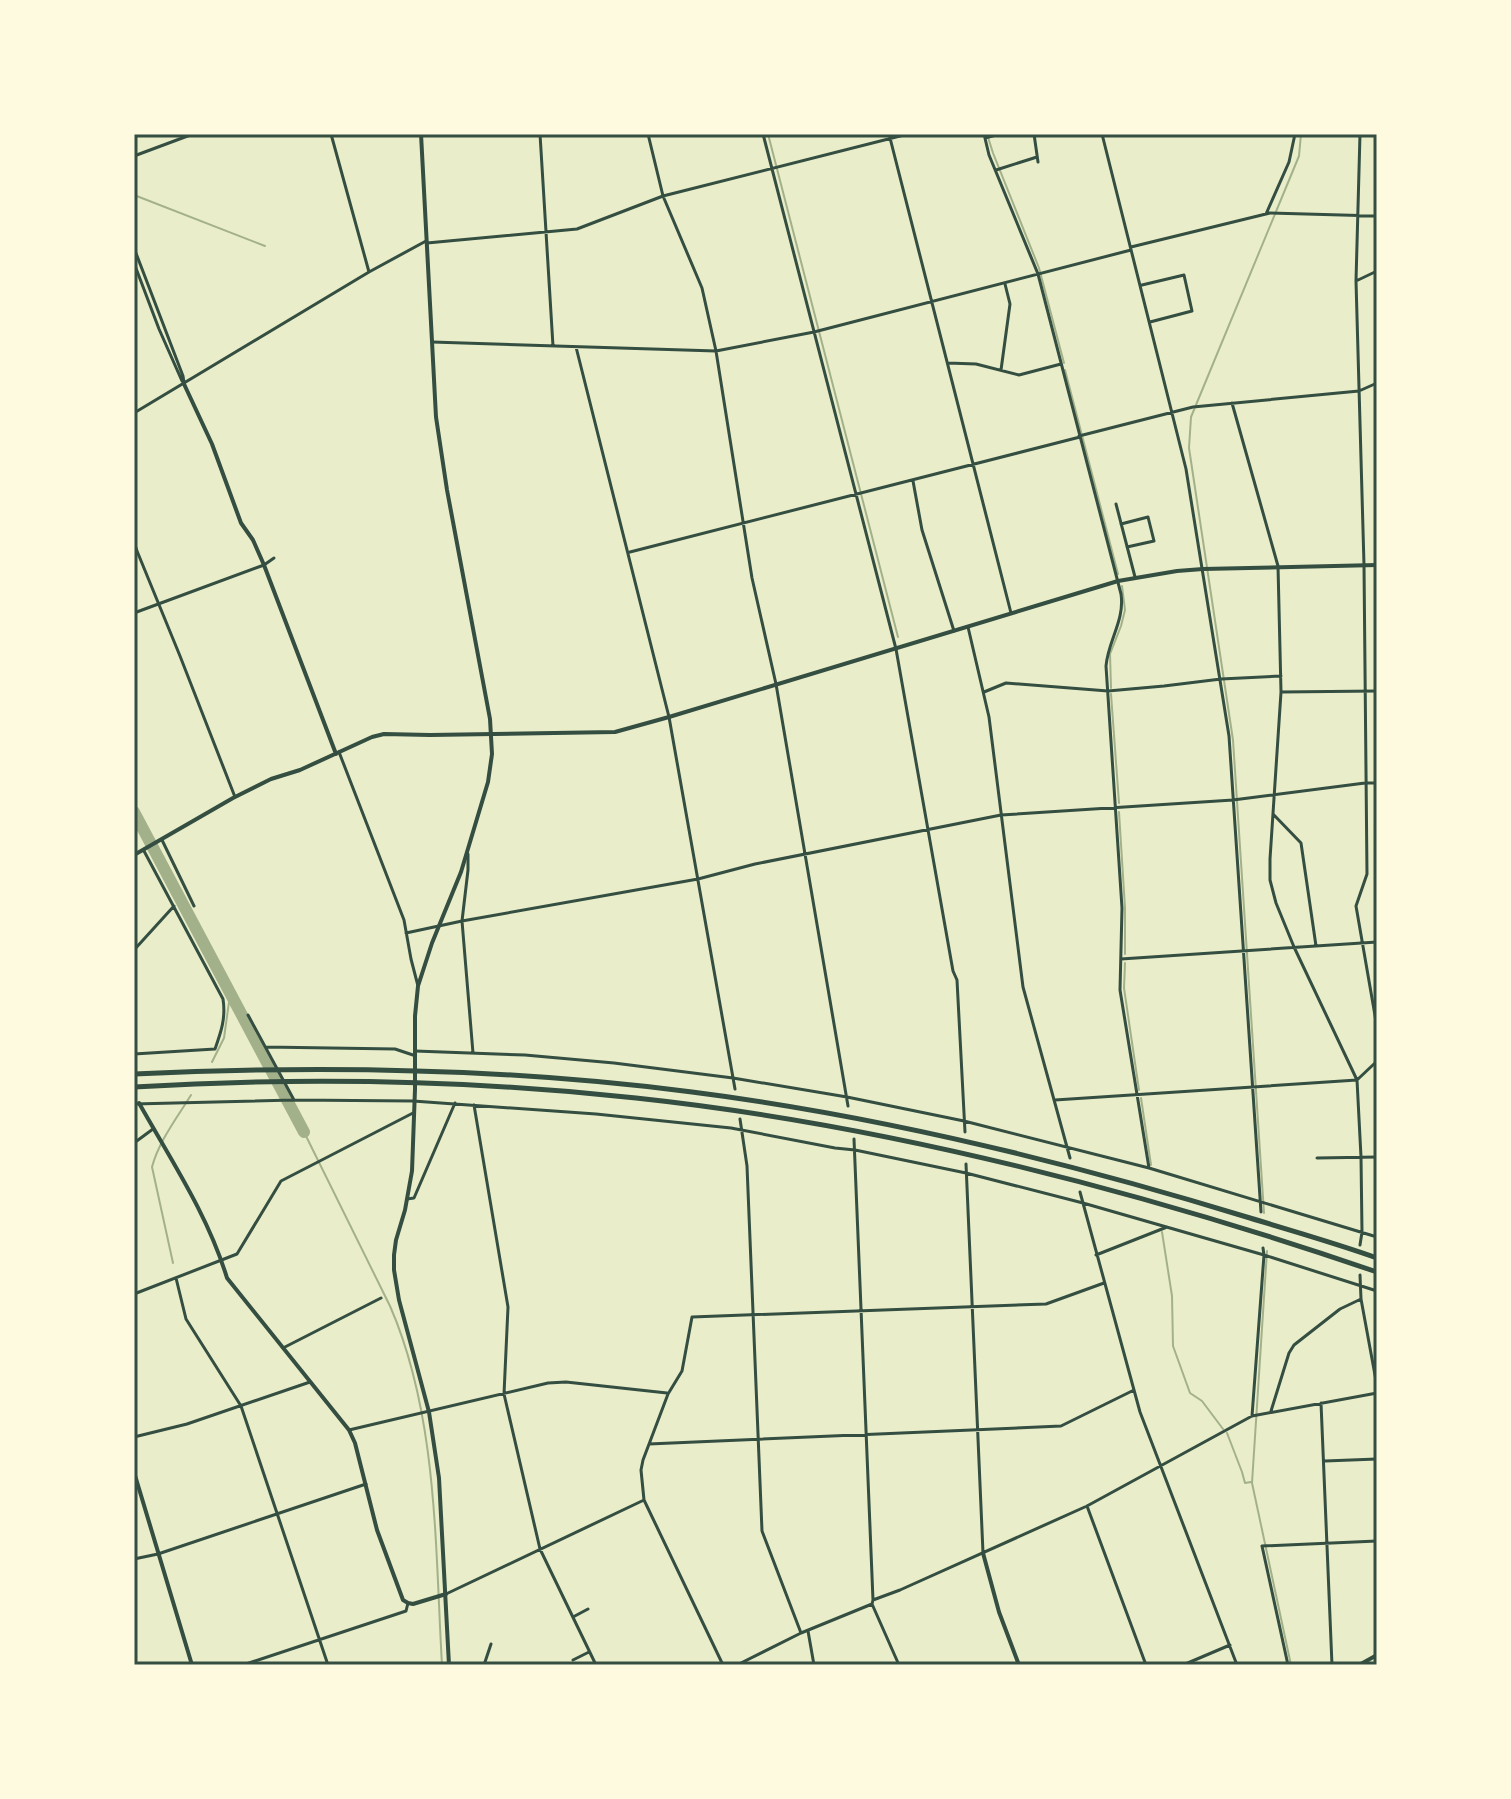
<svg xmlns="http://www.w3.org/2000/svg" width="1511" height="1799" font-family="'Asap Condensed',sans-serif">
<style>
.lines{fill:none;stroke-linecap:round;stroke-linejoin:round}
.stream{stroke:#a3b18a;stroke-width:2}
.river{stroke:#a3b18a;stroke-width:12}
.minor{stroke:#344e41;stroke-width:3}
.tertiary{stroke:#344e41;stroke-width:4}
.secondary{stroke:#344e41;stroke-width:4}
.motorway{stroke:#344e41;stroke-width:5}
.neatline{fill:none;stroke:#344e41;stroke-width:3}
</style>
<rect width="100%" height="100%" fill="#e9edc9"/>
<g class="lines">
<!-- stream -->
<path class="stream" d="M768,134L898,637
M987,134L993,153L1039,268L1064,363
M134,195L265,246
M1065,370L1118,574
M1111,688L1110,654L1121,626L1125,610L1122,586
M1111,694L1119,803
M1119,812L1125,908V954
M1125,963L1124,988L1139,1090
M212,1062L224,1038L230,995
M1141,1098L1151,1165
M304,1132L390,1306C438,1416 435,1547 442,1665
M1264,1213L1233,740L1189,448L1191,417L1299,156L1301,134
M1162,1232L1172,1296L1173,1346L1190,1393L1202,1401L1223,1429
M1267,1251L1252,1483L1291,1665
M173,1263L152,1167C159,1141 177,1118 191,1095
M1227,1433L1242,1472L1245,1483L1251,1482"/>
<!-- river -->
<path class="river" d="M134,812L304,1132"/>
<!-- minor -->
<path class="minor" d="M331,134L369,272
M540,134L553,346
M648,134L663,196L702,288L716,351L752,578L776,684L848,1106
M763,134L896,649L953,971L957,980L965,1132
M889,134L1011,613
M984,134L989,155L1038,274L1121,594C1125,620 1108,641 1106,666L1122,908L1120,990L1149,1168
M1034,134L1038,162
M1102,134L1186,469L1229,736L1261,1212
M1360,134L1356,281L1364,565L1367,874L1356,906L1377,1027
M985,138L1000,134
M134,156L193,134
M996,170L1037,157
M1266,214L1289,162L1295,134
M427,243L577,229L663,196L908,134
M1131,247L1270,213L1377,216
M134,248L183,376L184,383
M134,263L159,329L182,381
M1356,281L1377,271
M1142,285L1184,275L1192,311L1150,322
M432,342L716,351L814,332L1131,250
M576,347L669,717L735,1089
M948,363L976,364L1019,375L1061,364
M1001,370L1010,304L1005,284
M1232,403L1278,566L1281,692L1270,859V880L1276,903L1294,947L1357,1080L1361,1157L1362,1232L1360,1245
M134,413L369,272L426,241
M1079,436L1193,407L1359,391L1377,383
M913,481L922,530L954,631
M1116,504L1135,577
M1121,524L1148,517L1154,541L1127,547
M134,542L137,551L134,553
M137,551L180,656L235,797
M630,552L1080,437
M134,613L264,565L274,558
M968,627L989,717L1023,987L1070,1158
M984,692L1006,683L1108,691L1164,686L1221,679L1281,676
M1281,692L1377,691
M339,752L404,920L411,959L418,986
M1273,814L1301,843L1316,946
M162,840L194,906
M468,854V870L462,921L473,1053
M406,933L462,921L698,879L755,864L1001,815L1233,800L1365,783H1377
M134,950L174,906
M1121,959L1377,942
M248,1015L294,1100
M266,1047L395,1049L413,1055
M415,1051L525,1055L614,1063L733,1078L847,1097L964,1121L1149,1168L1377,1237
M134,1054L215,1049C221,1032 226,1018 223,999L144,851
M1055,1100L1357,1080L1375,1063L1377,1055
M134,1104L294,1100L413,1101L596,1114L731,1128L835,1148L855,1150L966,1173L1083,1203L1264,1255L1377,1291
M474,1105L508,1307L504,1394L540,1549L596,1665
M740,1119L747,1166L762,1531L801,1633
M854,1139L873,1600
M134,1143L153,1129
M1317,1158L1377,1157
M966,1164L983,1553
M1080,1192L1140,1412L1237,1665
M407,1199L414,1198L455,1103
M1096,1255L1167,1227
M1360,1275L1361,1299L1377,1386
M176,1278L186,1319L241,1406L328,1665
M134,1294L237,1254L281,1181L413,1113
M283,1348L381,1298
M1321,1403L1332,1665
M1271,1411L1289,1353L1294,1345L1340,1309L1361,1299
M1252,1416L1264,1255L1263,1248
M349,1430L548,1383L566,1382L667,1393
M134,1437L187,1424L310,1382
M649,1444L1061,1426L1134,1390
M1325,1461L1377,1459
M1087,1506L1146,1665
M134,1559L158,1554L366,1484
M446,1594L644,1500
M872,1604L899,1665
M573,1617L588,1609
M808,1631L814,1665
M573,1660L589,1652
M243,1665L406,1611L408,1603
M484,1665L491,1644
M723,1665L644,1500L641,1470L643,1460L668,1394L682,1371L692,1317L1046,1304L1104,1283
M737,1665L801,1633L872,1604L873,1600L900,1590L1087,1506L1252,1416L1377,1393
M1183,1665L1230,1645
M1288,1665L1262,1546L1377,1541"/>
<!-- tertiary -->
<path class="tertiary" d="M184,384L212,444L241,523L253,540L264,565L336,754
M134,855L233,798L271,779L300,770L372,737L384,734L430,735L615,732L669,717L1118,581L1177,571L1203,569L1377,565
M139,1103C171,1160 208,1215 227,1278L349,1430L355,1443L377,1530L403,1600L408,1603L413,1604L446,1594
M134,1472L192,1665
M983,1553L999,1612L1019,1665
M1359,1665L1377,1655"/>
<!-- secondary -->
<path class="secondary" d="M421,134L436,417L447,490L490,719L492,754L488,782L461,872L432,943L418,986L415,1016V1089L412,1171L405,1210L396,1240L394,1255V1270L399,1300L429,1412L439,1478L449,1665"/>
<!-- motorway -->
<path class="motorway" d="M134,1074C320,1065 507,1068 692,1092C881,1116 1068,1162 1250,1218C1292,1231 1335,1243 1377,1258
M134,1087C301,1077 469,1080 636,1098C888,1125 1137,1190 1377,1272"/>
</g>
<!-- border -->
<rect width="1511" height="1799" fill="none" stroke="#fefae0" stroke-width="272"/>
<rect x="136" y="136" width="1239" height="1527" class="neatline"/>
</svg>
